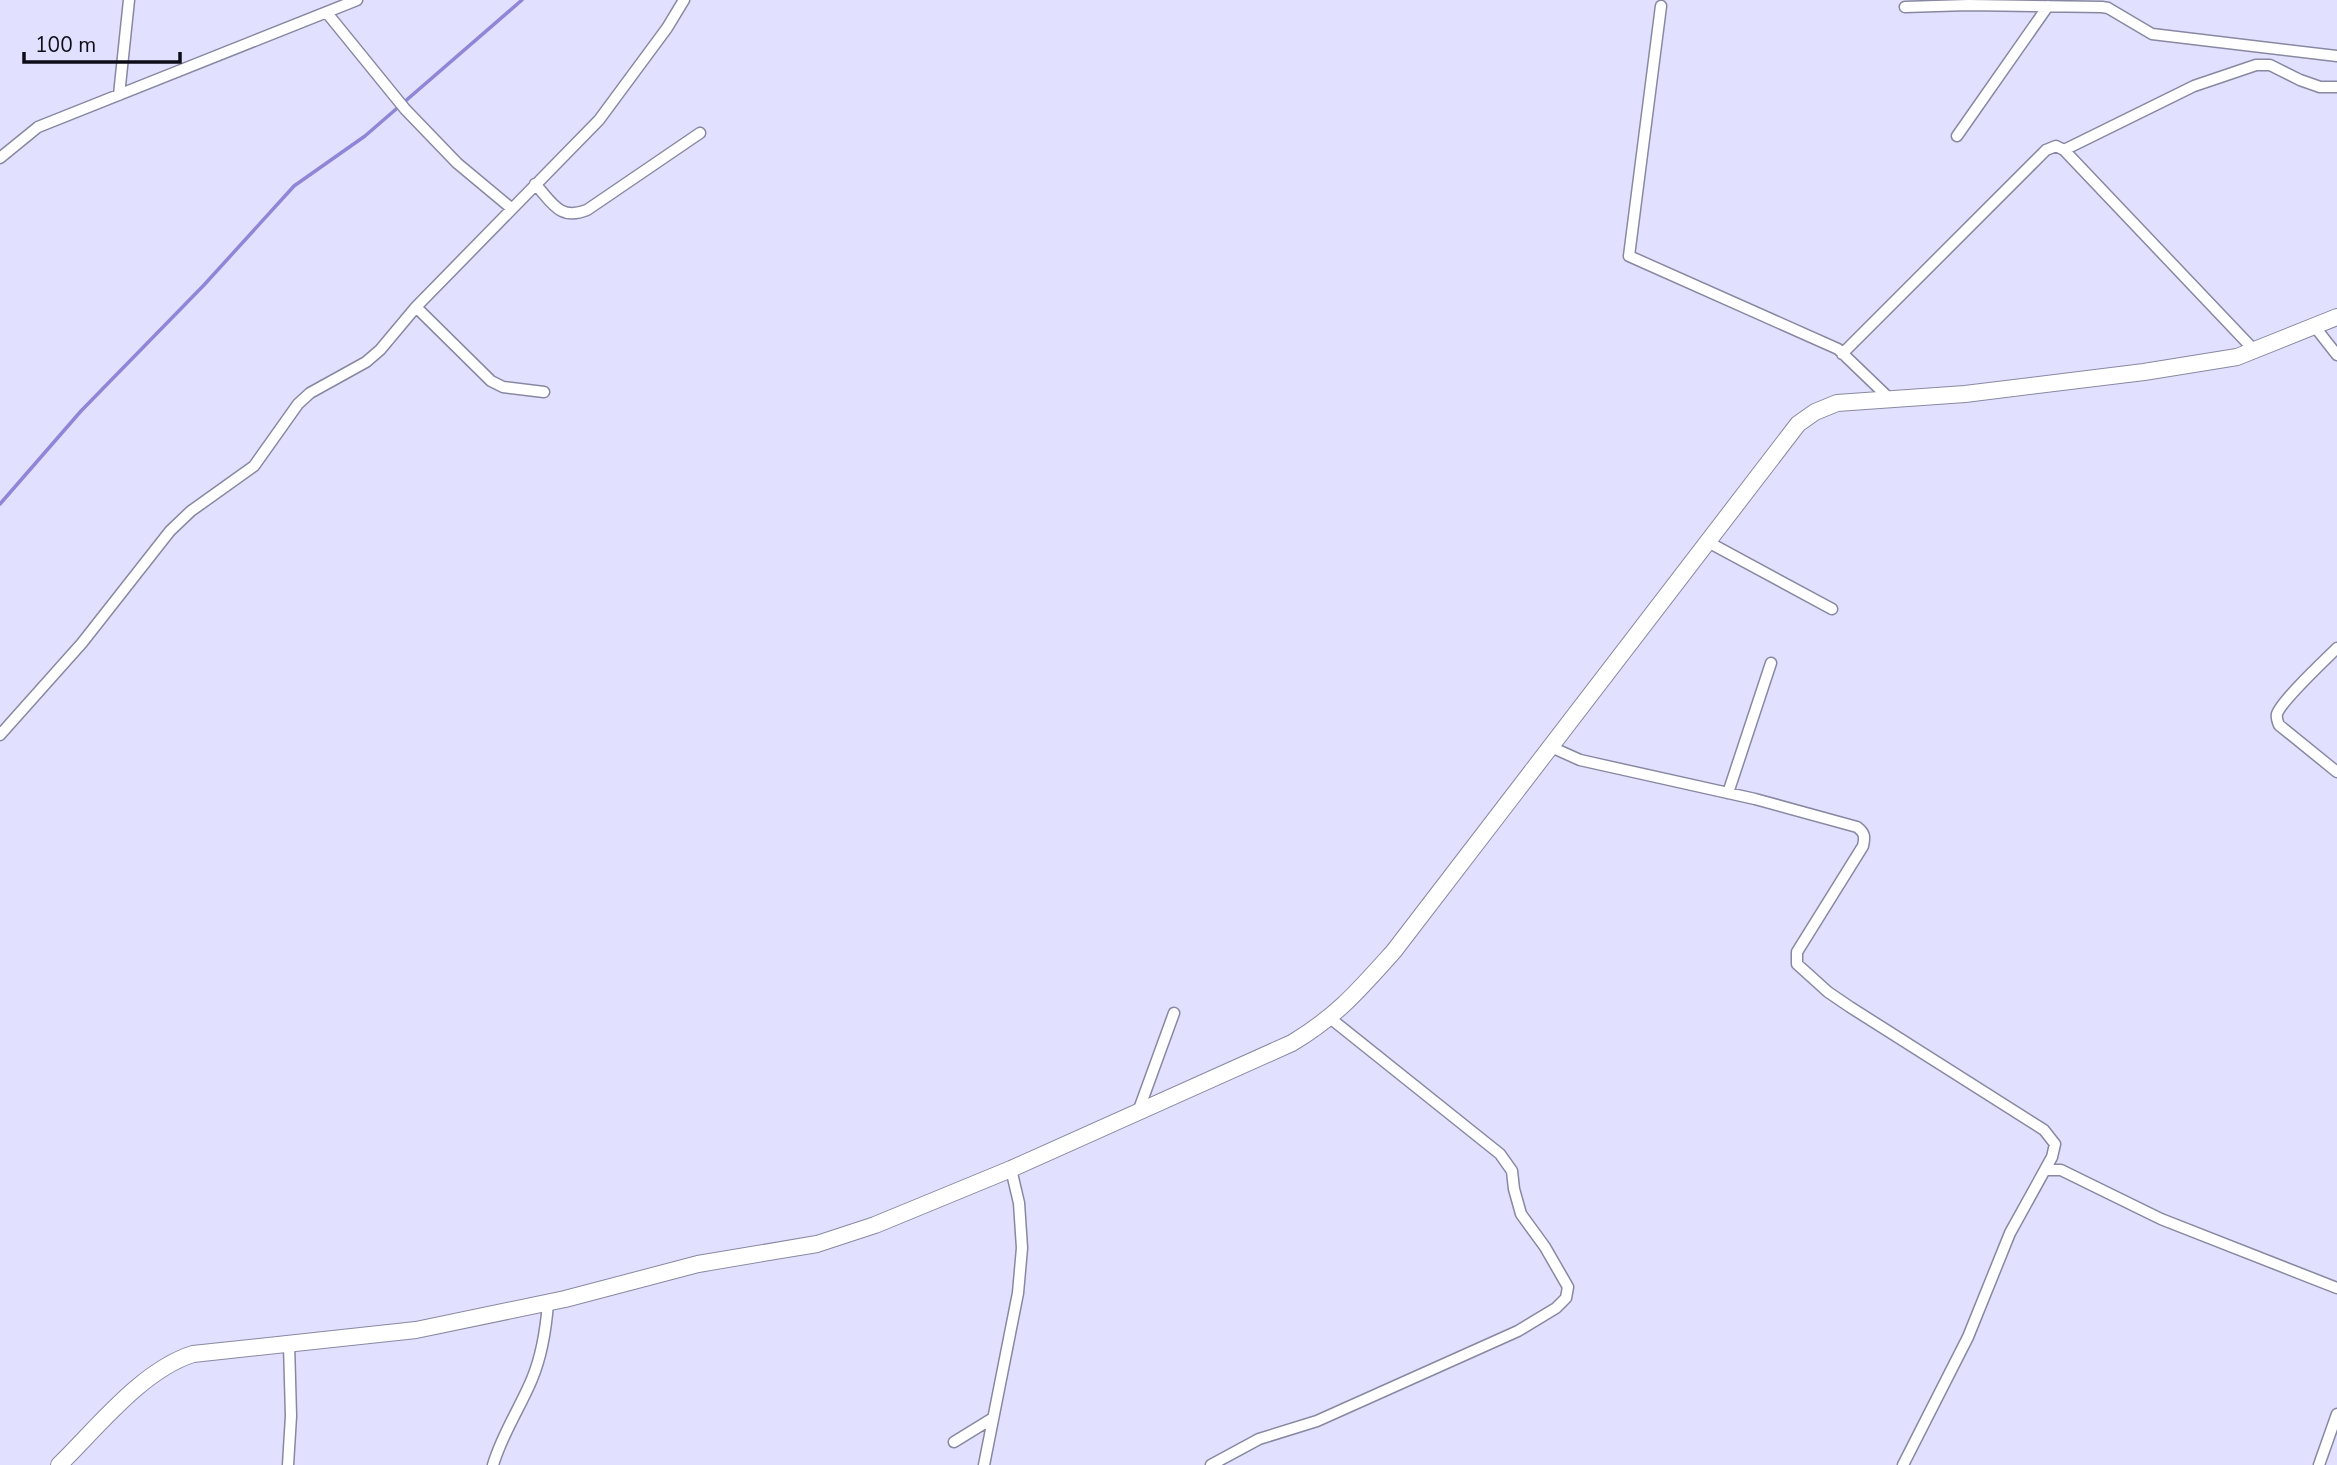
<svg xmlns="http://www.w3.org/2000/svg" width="2337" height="1465" font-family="'Nunito Sans',sans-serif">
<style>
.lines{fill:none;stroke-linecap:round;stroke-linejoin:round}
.stream{stroke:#8e87d8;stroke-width:3.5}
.street-casing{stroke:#8888a2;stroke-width:13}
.secondary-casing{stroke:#8888a2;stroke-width:18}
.street{stroke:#fff;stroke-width:10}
.secondary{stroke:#fff;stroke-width:16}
</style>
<rect width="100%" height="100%" fill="#e1e0fe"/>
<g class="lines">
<!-- stream -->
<path class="stream" d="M0,504L81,411L204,285L294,186L365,136L522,0"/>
<defs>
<path id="street" d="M1661,6L1629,256L1838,349L1890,399
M1905,7L1968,5L2102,7L2108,8L2152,34L2337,56
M327,13L405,109L457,163L511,208
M119,95L129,0
M1957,136L2048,6
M2064,150L2194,86L2256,65H2270L2300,80L2320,87H2337
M0,158L38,127L357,0
M535,184C552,202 559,221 587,210L700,133
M416,307L491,381L503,387L544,392
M2315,327L2337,355
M1842,354L2046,150L2056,146L2064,150L2255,351
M1708,542L1832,609
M2337,648C2325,660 2281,701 2277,714C2276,719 2278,722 2279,725L2337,772
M0,735L82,643L170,531L191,511L254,466L298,404L310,393L366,362L380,350L416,307L599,120L667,28L684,0
M1551,747L1580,760L1755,799L1857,827C1865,833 1865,837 1863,846L1797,952V964L1828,992L1850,1007L2044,1130L2055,1144L2052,1157L2010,1233L1968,1337L1903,1465
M1728,793L1771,663
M1138,1112L1174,1013
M2045,1170H2061L2161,1219L2337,1288
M954,1442L993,1418
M288,1465L291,1416L289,1344
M493,1465C502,1434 520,1408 532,1379C542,1355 546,1329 548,1303
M984,1465L1018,1293L1022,1248L1019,1203L1011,1169
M1211,1465L1259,1439L1317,1421L1518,1331L1556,1308L1566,1298L1568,1287L1545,1247L1521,1214L1514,1189L1512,1171L1500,1154L1330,1018
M2319,1465L2337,1414"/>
<path id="secondary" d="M59,1465C97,1428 142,1370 193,1354L416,1330L565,1299L698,1264L817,1244L875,1225L1011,1169L1292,1043C1337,1016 1359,990 1394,951L1798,424L1815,412L1837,403L1965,394L2144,372L2237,357L2337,317"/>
</defs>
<!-- street casing -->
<use href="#street" class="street-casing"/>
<!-- secondary casing -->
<use href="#secondary" class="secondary-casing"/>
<!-- street -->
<use href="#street" class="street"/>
<!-- secondary -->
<use href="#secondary" class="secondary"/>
</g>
<!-- scale -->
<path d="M24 52v10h156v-10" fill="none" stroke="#0e0d17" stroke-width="3.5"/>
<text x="35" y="52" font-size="21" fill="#0e0d17" stroke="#e1e0fe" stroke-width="5" paint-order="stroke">100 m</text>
</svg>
